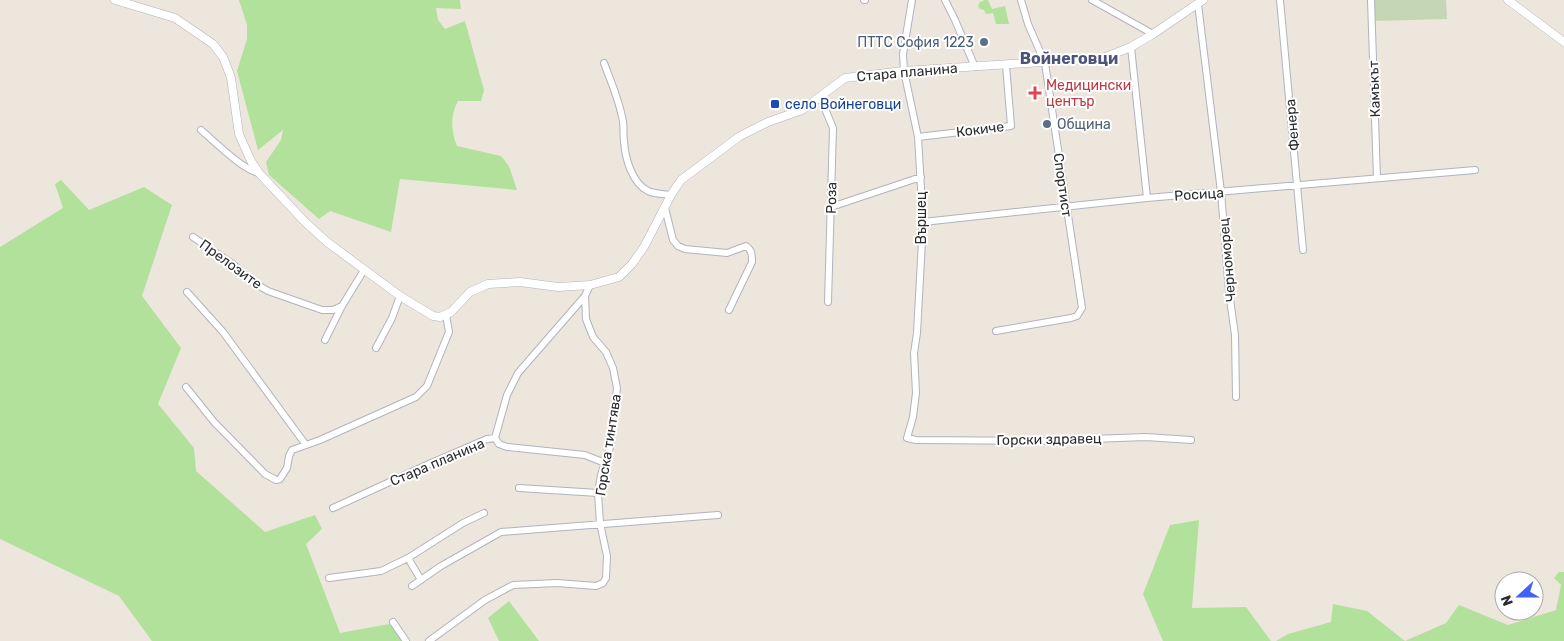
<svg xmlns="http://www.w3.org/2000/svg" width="1564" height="641" font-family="Rubik,sans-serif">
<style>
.green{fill:#b2e19b}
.cemetery{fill:#c4d6b4}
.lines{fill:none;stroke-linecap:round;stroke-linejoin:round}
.minor-casing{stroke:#b1b3be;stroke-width:8}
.tertiary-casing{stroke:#b1b3be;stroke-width:9}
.minor{stroke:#fff;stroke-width:6}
.tertiary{stroke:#fff;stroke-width:8}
.service-dot{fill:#5c6f8a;stroke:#fff;stroke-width:2}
.health-dot{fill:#e0444e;stroke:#fff;stroke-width:2}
.transit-dot{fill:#1a4fb4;stroke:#fff;stroke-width:2}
.labels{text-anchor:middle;stroke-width:4;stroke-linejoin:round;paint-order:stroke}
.service-label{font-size:14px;fill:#4e5e75;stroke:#fff;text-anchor:end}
.street-label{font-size:14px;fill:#2b2b2b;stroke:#fff}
.health-label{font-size:14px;fill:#be3a42;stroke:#fff;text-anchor:start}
.transit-label{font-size:14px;fill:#164399;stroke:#fff;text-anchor:start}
.quarter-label{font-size:16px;font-weight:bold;fill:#4c547a;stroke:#fff}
</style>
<rect width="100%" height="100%" fill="#ece6dd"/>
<!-- green -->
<path class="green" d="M239,0H460L461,9L436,8L438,20L445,29L465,21L484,90L481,101H458C450,115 451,131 457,146L501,156L509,166L517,190L400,179L391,232L330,211L319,219L269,175L266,162L281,140L283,130L258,150L237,71L247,39V25Z
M985,0H988L992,9L1005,6L1009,24H996L993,13L986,14L984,10L980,9L978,6L980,2Z
M61,180L89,210L144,187L172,205L142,296L181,348L158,404L194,448L196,471L265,532L315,515L322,529L306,544L340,633L389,624L405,641H152L119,596L0,539V247L63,208L55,184Z
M1199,520L1192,608L1246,607L1271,641H1163L1143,594L1170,525Z
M1559,572H1564V641H1276L1288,634L1331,622L1333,604L1367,611L1405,641L1446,623L1459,605L1508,625L1556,610L1561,585L1554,578Z
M509,601L539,641H499L488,618Z"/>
<!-- cemetery -->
<path class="cemetery" d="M1374,0H1446L1447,19L1374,21Z"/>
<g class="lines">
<defs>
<path id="minor" d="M864,0H865
M912,0L903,54L904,71L918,137L923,222L917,333L914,353L916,393L913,417L907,438L916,440L1037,441L1146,437L1191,440
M945,0L955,20L975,67
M1092,0L1153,34
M1280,0L1303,250
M1371,0L1377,178
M1198,4L1221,192L1229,292L1235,335L1236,397
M1131,47L1147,198
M604,63C611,82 620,102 623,122C624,128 623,135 624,141C625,158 632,183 648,191C655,194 663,194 671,195
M820,97L833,128L828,302
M201,130C215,142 243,170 259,173
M918,137L1011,126L1006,65
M831,207L921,177
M665,208L673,240L678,246L685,249L727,253L746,246C752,250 752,255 752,262L729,310
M923,222L1147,198L1475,170
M193,237L234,265L253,282L268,291L322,310H333L342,306L364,270
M187,292L223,332L306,445
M996,331L1071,318L1077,316L1082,308L1045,63L1028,24L1021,0
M325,340L342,306
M376,348L392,318L400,296
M186,387L214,422L265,474L276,480L280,479L287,468L289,456L292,450L320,440L416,397L427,386L449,332L446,315
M495,438L507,395L518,373L585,296
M495,438L499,444L507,447L585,455L605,463
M519,488L598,493
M333,508L429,464L487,439L495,438
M408,558L421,580
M329,578L381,571L408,558L463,523L484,513
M412,586L441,566L501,532L718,515
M393,622L406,641
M429,641L485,600L513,585L557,583L596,586L603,583L606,578L607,556L600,523L598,493L601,475L610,447L617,388L613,368L606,352L593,337L586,319L585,296L590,285"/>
<path id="tertiary" d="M115,0L175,18L213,44L223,57L227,67L231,78L239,134L251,161L259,173L305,222L327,242L400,296L433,316L440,317L451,312L470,292L488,284L520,282L558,287L590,285L619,277L632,264L644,247L671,195L681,180L740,136L768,122L802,110L845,78L904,71L1103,58L1131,47L1153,34L1203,0
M1508,0L1564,42"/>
</defs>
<!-- minor casing -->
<use href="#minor" class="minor-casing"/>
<!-- tertiary casing -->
<use href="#tertiary" class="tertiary-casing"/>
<!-- minor -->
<use href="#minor" class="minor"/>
<!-- tertiary -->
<use href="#tertiary" class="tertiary"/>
</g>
<!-- markers -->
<g class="service-dot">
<circle cx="984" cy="42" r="5"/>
<circle cx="1047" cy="124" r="5"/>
</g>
<path class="health-dot" d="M1032.5 85.5h5v5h5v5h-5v5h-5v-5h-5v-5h5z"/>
<rect class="transit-dot" x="770" y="99" width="10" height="10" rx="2.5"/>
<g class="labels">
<!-- service labels -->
<g class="service-label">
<text x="974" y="47">ПТТС София 1223</text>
<text x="1057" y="129" text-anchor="start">Община</text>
</g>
<!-- street labels -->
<g class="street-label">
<text transform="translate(907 72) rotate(-5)" y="5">Стара планина</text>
<text transform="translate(1374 89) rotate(-92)" y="5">Камъкът</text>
<text transform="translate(1292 125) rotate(-95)" y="5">Фенера</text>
<text transform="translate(980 129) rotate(-7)" y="5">Кокиче</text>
<text transform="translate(1063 185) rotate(82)" y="5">Спортист</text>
<text transform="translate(1199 194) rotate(-4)" y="5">Росица</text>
<text transform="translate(831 198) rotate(-89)" y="5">Роза</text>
<text transform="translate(921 218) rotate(-90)" y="5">Вършец</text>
<text transform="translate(1227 260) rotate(-95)" y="5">Черноморец</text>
<text transform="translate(231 264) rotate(36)" y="5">Прелозите</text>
<text transform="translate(1049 439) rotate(-1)" y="5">Горски здравец</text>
<text transform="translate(608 445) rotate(-81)" y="5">Горска тинтява</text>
<text transform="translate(437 462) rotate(-23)" y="5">Стара планина</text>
</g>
<!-- health labels -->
<g class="health-label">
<text x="1046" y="90">Медицински<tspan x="1046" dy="16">център</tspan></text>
</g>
<!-- transit labels -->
<g class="transit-label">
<text x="785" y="109">село Войнеговци</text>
</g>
<!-- quarter labels -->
<g class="quarter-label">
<text x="1069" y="64">Войнеговци</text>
</g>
</g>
<!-- north arrow -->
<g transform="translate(1519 596) rotate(249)"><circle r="24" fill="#ffffff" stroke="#aaaaaa"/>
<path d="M0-4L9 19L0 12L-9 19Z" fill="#4162f5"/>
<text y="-8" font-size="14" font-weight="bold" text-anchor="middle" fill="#2b2b2b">N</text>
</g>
</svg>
